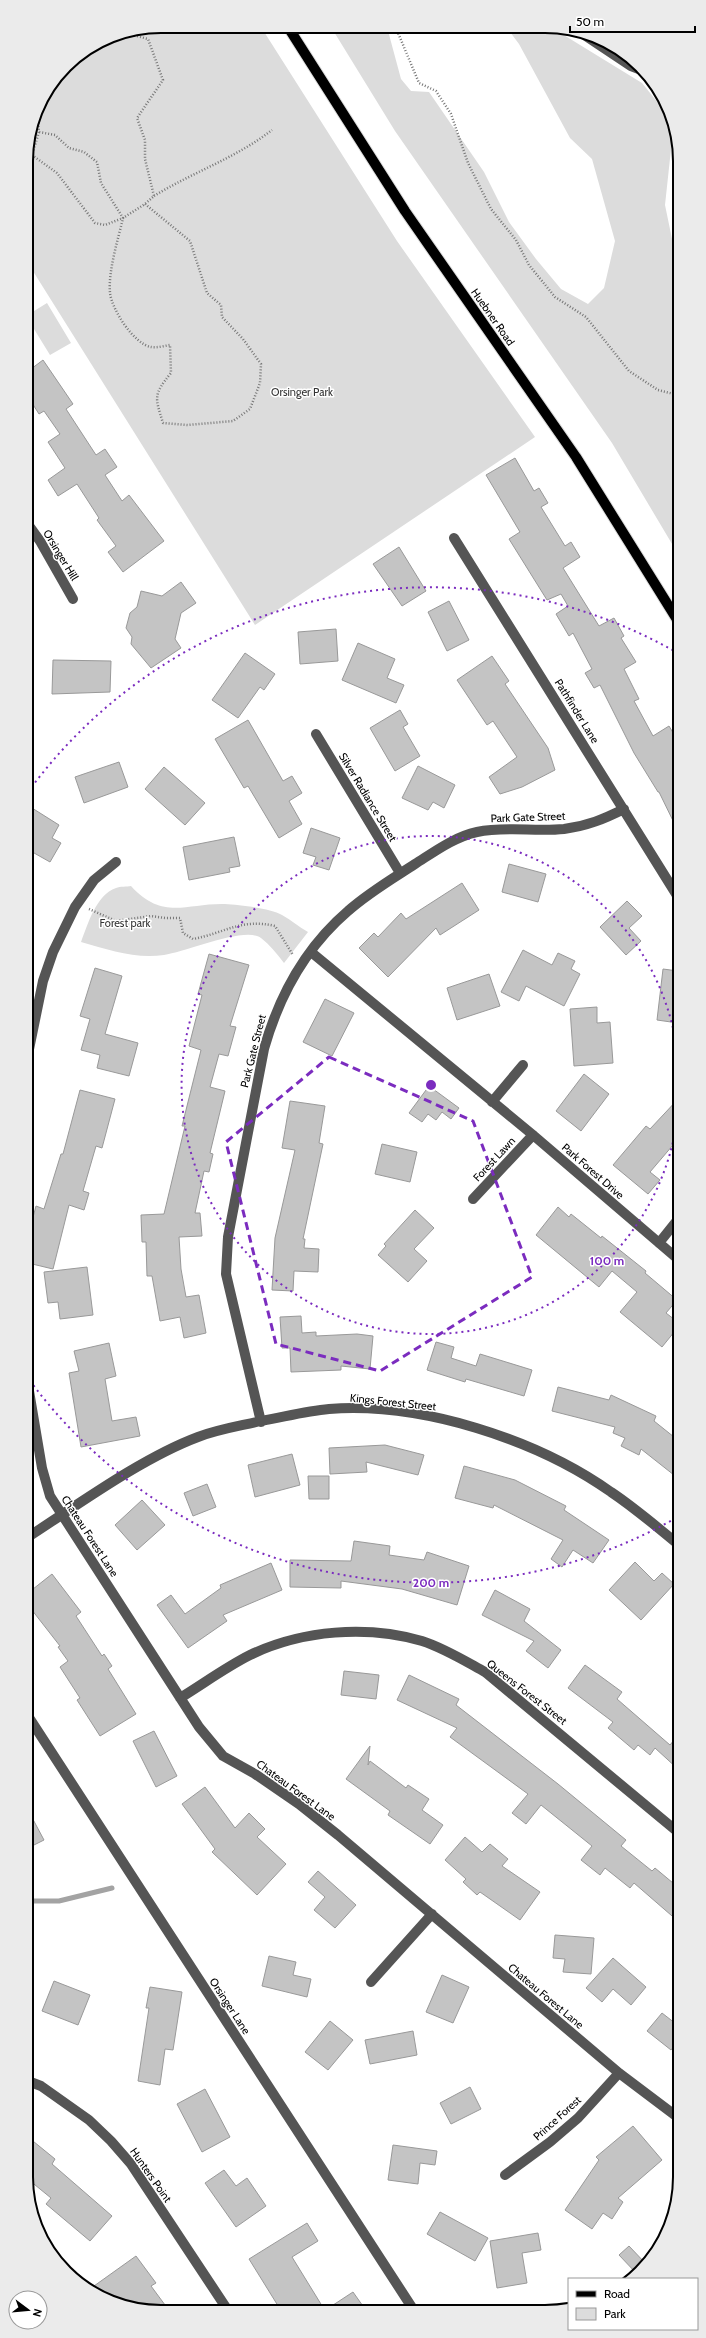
<svg xmlns="http://www.w3.org/2000/svg" width="706" height="2338" font-family="Cabin,sans-serif">
<style>
.green{fill:#dcdcdc}
.lines{fill:none;stroke-linecap:round;stroke-linejoin:round}
.stream{stroke:#a3a3a3;stroke-width:5}
.building{fill:#c4c4c4;stroke:#999}
.major-casing{stroke:#dbdbdb;stroke-width:12}
.path{stroke:#777;stroke-width:2.5;stroke-dasharray:1 2;stroke-linecap:butt}
.minor{stroke:#555;stroke-width:10}
.major{stroke:#000;stroke-width:10}
.marked{fill:none;stroke:#7b2cbf;stroke-width:3;stroke-dasharray:8 5;stroke-linejoin:round}
.ring{fill:none;stroke:#7b2cbf;stroke-width:2;stroke-dasharray:2 4}
.labels{text-anchor:middle;stroke-width:3;stroke-linejoin:round;paint-order:stroke}
.street-label{font-size:11px;fill:#000;stroke:#fff}
.park-label{font-size:11px;fill:#333;stroke:#fff}
.rim{fill:none;stroke:#000;stroke-width:2}
.centre{fill:#7b2cbf;stroke:#fff;stroke-width:2}
.ring-label{font-size:12px;text-anchor:middle;font-weight:bold;fill:#7b2cbf;stroke:#fff;stroke-width:3;stroke-linejoin:round;paint-order:stroke}
</style>
<rect width="100%" height="100%" fill="#fff"/>
<!-- green -->
<path class="green" d="M161,26L261,27L397,241L535,437L255,625L26,260V152L36,109L66,65L110,36Z
M331,27H387L401,79L411,91L429,92L484,172L509,222L536,259L561,289L588,304L604,288L615,241L592,159L570,138L519,44L507,28L554,29L642,83L663,109L672,140L665,205L678,268V554L612,443L395,131Z
M47,303L71,343L50,355L26,316Z
M131,886C163,921 186,903 225,904C240,905 270,908 282,915C291,920 299,927 308,932L284,963C277,954 270,945 261,938C245,926 186,952 164,955C135,959 109,950 81,942C88,924 96,895 116,888C120,886 127,887 131,886Z"/>
<g class="lines">
<!-- stream -->
<path class="stream" d="M28,1901H59L112,1888"/>
</g>
<!-- building -->
<path class="building" d="M43,360L73,404L66,409L96,455L105,449L117,467L105,475L122,501L129,495L164,541L123,572L108,552L116,546L97,520L99,518L77,484L58,496L48,480L65,468L48,442L60,434L44,411L39,414L27,395V372Z
M515,458L534,491L539,488L548,503L541,507L565,546L571,542L580,557L563,568L599,626L614,618L624,636L621,638L636,662L624,669L639,699L634,701L653,736L669,726L678,741V831L659,792H658L634,753L600,685L594,688L585,673L592,669L573,633L569,636L556,614L568,606L561,594L547,600L509,539L520,532L486,475Z
M399,547L426,591L402,606L373,564Z
M181,582L196,603L181,613L175,639L181,648L151,668L131,644L132,637L126,628L130,613L137,607L141,591L162,596Z
M449,601L469,640L447,651L428,612Z
M336,629L338,661L300,664L298,632Z
M358,643L395,659L387,678L404,685L396,703L342,680Z
M245,653L275,674L264,690L260,687L238,718L212,700Z
M492,656L509,681L505,684L548,748L555,770L522,787L500,794L489,777L517,757L493,721L487,725L457,680Z
M53,660L111,661L110,692L52,694Z
M400,710L408,724L403,727L420,756L395,771L370,728Z
M248,720L283,781L292,776L302,793L289,801L302,824L279,838L248,786L244,788L215,739Z
M119,762L128,787L84,803L75,777Z
M418,766L455,785L444,808L433,802L428,810L402,798Z
M164,767L205,803L185,825L145,789Z
M32,808L59,825L52,838L61,843L50,862L27,849V816Z
M311,828L340,838L329,870L313,865L316,857L303,853Z
M234,837L240,866L229,868L230,872L189,880L183,847Z
M509,864L546,874L538,902L502,892Z
M462,883L479,910L440,935L436,928L388,977L359,948L374,933L378,937L401,913L406,919Z
M627,901L642,916L629,928L641,941L626,955L600,927Z
M523,950L552,965L558,953L575,961L571,969L580,974L564,1006L526,986L519,1001L501,992Z
M209,954L249,965L230,1026L236,1027L228,1056L219,1054L210,1087L225,1091L210,1153L213,1154L209,1172L204,1171L195,1213H200L202,1236L179,1237L181,1269L186,1297L199,1295L206,1333L184,1338L180,1317L160,1321L152,1276H147L146,1242H142L141,1215L164,1214L185,1126H182L201,1050L189,1046L202,995L198,994Z
M95,968L122,976L105,1034L138,1043L129,1076L97,1068L100,1055L81,1050L90,1019L80,1016Z
M663,969L678,971V1023L657,1020Z
M489,974L500,1006L457,1020L447,988Z
M325,999L354,1013L332,1056L303,1042Z
M597,1007V1023L610,1022L613,1063L574,1066L570,1009Z
M584,1074L609,1094L581,1131L556,1111Z
M429,1086L459,1108L451,1119L442,1112L436,1120L428,1114L422,1122L409,1113Z
M80,1090L115,1099L102,1148L96,1146L83,1191L89,1193L84,1210L69,1205L53,1269L28,1263L27,1240L36,1206L44,1209L61,1154H63Z
M679,1098V1138L650,1172L660,1180L648,1194L613,1165L646,1126L650,1129Z
M290,1101L325,1106L319,1143L323,1144L303,1239H305L304,1248L319,1249L318,1272L294,1271L293,1291L272,1290L275,1238L295,1150L282,1148Z
M382,1144L417,1152L410,1182L375,1174Z
M558,1207L569,1217L571,1214L601,1238L602,1236L646,1271L645,1273L677,1300L666,1313L679,1323V1326L662,1347L620,1312L637,1292L612,1271L599,1287L536,1235Z
M415,1210L434,1228L414,1249L427,1261L408,1282L378,1255L386,1246L384,1244Z
M87,1267L93,1315L60,1319L58,1302L48,1303L44,1272Z
M301,1316L302,1333L316,1332V1336L357,1334L373,1336L370,1369L341,1366V1370L291,1372L290,1348H282L280,1317Z
M436,1342L454,1347L451,1358L476,1366L480,1354L532,1370L524,1396L466,1379L465,1382L427,1370Z
M109,1343L116,1376L105,1379L112,1421L136,1417L140,1436L81,1447L69,1373L79,1371L74,1351Z
M558,1387L609,1400L611,1395L656,1416L654,1421L679,1441V1479L641,1449L639,1455L621,1446L625,1438L613,1433L615,1427L552,1411Z
M385,1445L424,1455L418,1475L366,1462L367,1472L330,1474L329,1448Z
M292,1454L300,1485L255,1497L248,1465Z
M464,1466L515,1480L566,1506L564,1510L609,1540L593,1563L573,1550L562,1567L551,1559L563,1540L494,1505L493,1508L455,1498Z
M308,1476H329V1499H309Z
M207,1484L216,1507L193,1516L184,1493Z
M142,1500L165,1525L137,1550L115,1525Z
M354,1541L390,1546L389,1555L424,1560L427,1552L469,1566L457,1605L402,1589L341,1581V1588L290,1587V1560L351,1561Z
M635,1562L654,1581L662,1573L674,1584L641,1620L609,1590Z
M271,1563L282,1590L223,1615L227,1621L188,1648L157,1605L171,1595L185,1614L221,1588L220,1585Z
M52,1574L81,1612L76,1616L102,1656L104,1654L112,1666L108,1669L136,1714L100,1736L77,1700L80,1698L60,1667L68,1661L58,1647L60,1646L28,1605V1593Z
M495,1590L530,1609L524,1621L561,1650L548,1668L526,1651L534,1641L482,1615Z
M585,1665L622,1692L617,1699L670,1745L679,1734V1770L655,1748L650,1755L638,1745L634,1750L608,1728L613,1722L568,1688Z
M344,1671L379,1675L376,1699L341,1695Z
M409,1675L459,1699L456,1705L558,1784L626,1840L621,1846L652,1871L655,1868L679,1888V1922L634,1883L630,1888L605,1868L600,1875L581,1860L592,1846L541,1805L526,1824L512,1813L528,1794L450,1737L457,1728L397,1700Z
M154,1731L177,1776L156,1787L133,1741Z
M370,1746L368,1765L370,1761L406,1788L408,1785L429,1799L422,1810L443,1825L430,1844L388,1815L390,1811L346,1779Z
M205,1787L235,1828L249,1813L265,1829L257,1837L286,1864L257,1895L212,1852L215,1849L182,1804Z
M28,1810L44,1840L28,1848Z
M465,1837L482,1852L490,1844L508,1859L502,1866L540,1892L520,1920L480,1892L477,1895L463,1882L466,1879L445,1860Z
M318,1871L356,1905L335,1928L314,1910L325,1897L308,1882Z
M555,1935L594,1938L591,1974L563,1972L565,1959L553,1958Z
M269,1956L296,1962L293,1975L311,1979L307,1997L262,1986Z
M613,1958L646,1987L631,2005L613,1989L602,2002L586,1988Z
M442,1975L469,1987L453,2023L426,2012Z
M54,1981L90,1995L78,2025L42,2011Z
M150,1987L182,1992L173,2050L165,2049L160,2085L138,2081L149,2008H146Z
M662,2013L680,2027V2039L671,2050L647,2031Z
M330,2021L353,2040L328,2070L305,2052Z
M413,2031L417,2055L370,2064L365,2040Z
M470,2087L481,2109L451,2124L440,2103Z
M205,2089L230,2137L202,2152L177,2104Z
M633,2126L662,2160L618,2198L623,2202L612,2219L603,2213L592,2229L565,2210L599,2160L596,2157Z
M28,2137L55,2159L52,2164L112,2216L90,2241L46,2204L51,2198L29,2180Z
M393,2145L437,2151L435,2165L420,2163L418,2184L388,2180Z
M224,2170L236,2186L247,2178L266,2206L236,2227L205,2183Z
M440,2212L488,2238L475,2261L427,2234Z
M307,2223L318,2241L292,2257L324,2309H280L249,2259Z
M538,2233L541,2250L522,2253L527,2283L497,2288L490,2241Z
M629,2246L647,2265L637,2274L619,2255Z
M136,2256L156,2283L151,2286L168,2309H135L103,2299L94,2286Z
M353,2292L365,2309H327Z"/>
<g class="lines">
<defs>
<path id="major" d="M288,27L405,211L576,457L678,621"/>
</defs>
<!-- major casing -->
<use href="#major" class="major-casing"/>
<!-- path -->
<path class="path" d="M396,28L419,83L436,91L451,114L468,163L491,209L516,240L529,265L555,297L586,317L629,371L658,390L678,395
M114,35L117,37L133,35L148,39L163,80L137,118L145,140V159L154,196L145,204
M37,108L39,132L32,155L57,173L95,223L105,225L123,218L101,183L97,162L84,152L69,148L55,135L39,132
M26,152L32,155
M154,196C193,172 236,158 272,130
M145,204L190,241L207,293L221,305L222,317L243,339L261,364L260,383L250,409L233,421L188,425L163,423C155,397 153,395 171,373L170,345C164,346 157,348 151,347C134,344 112,310 110,293C108,271 118,240 123,218Z
M89,909L116,921L151,916L165,918H180L183,933L193,939C225,933 241,918 275,926L293,955"/>
<!-- minor -->
<path class="minor" d="M580,32L631,66L644,71
M27,523L40,541L73,599
M454,538L678,897
M316,734L400,873
M311,952L533,1135L679,1260
M27,1059L43,981L53,952L75,907L94,880L116,862
M492,1102L523,1065
M473,1199L533,1135
M659,1243L679,1218
M28,1385L42,1468L50,1496L199,1727L223,1756L255,1774L299,1804L338,1835L619,2073L680,2119
M261,1422L226,1274L228,1237L264,1049C279,996 306,947 348,911C368,893 392,879 415,864C434,852 454,837 477,832C506,826 535,832 564,829C587,826 604,819 624,809
M28,1537C79,1504 142,1458 198,1437C219,1429 240,1426 261,1421C284,1417 306,1411 329,1409C421,1402 536,1439 611,1492C635,1508 657,1527 679,1545
M180,1698C203,1684 226,1667 250,1655C302,1630 367,1625 422,1641C444,1648 465,1661 485,1672L679,1833
M28,1716L413,2309
M371,1982L432,1914
M28,2081L41,2086L89,2120L111,2141L131,2164L227,2309
M505,2175L550,2142L578,2118L619,2073"/>
<!-- major -->
<use href="#major" class="major"/>
</g>
<!-- marked area -->
<path class="marked" d="M329,1057L473,1121L532,1277L380,1371L276,1344L226,1142Z"/>
<!-- distance rings -->
<g class="ring">
<path d="M678 1113A249 249 0 1 1 678 1057"/>
<path d="M676 1518A498 498 0 0 1 28 1378M28 792A498 498 0 0 1 676 652"/>
</g>
<g class="labels">
<!-- street labels -->
<g class="street-label">
<text transform="translate(493 317) rotate(55)" y="4">Huebner Road</text>
<text transform="translate(61 555) rotate(59)" y="4">Orsinger Hill</text>
<text transform="translate(577 711) rotate(58)" y="4">Pathfinder Lane</text>
<text transform="translate(368 797) rotate(59)" y="4">Silver Radiance Street</text>
<text transform="translate(528 817) rotate(-2)" y="4">Park Gate Street</text>
<text transform="translate(253 1051) rotate(-76)" y="4">Park Gate Street</text>
<text transform="translate(494 1159) rotate(-47)" y="4">Forest Lawn</text>
<text transform="translate(593 1171) rotate(41)" y="4">Park Forest Drive</text>
<text transform="translate(393 1402) rotate(6)" y="4">Kings Forest Street</text>
<text transform="translate(90 1536) rotate(57)" y="4">Chateau Forest Lane</text>
<text transform="translate(527 1692) rotate(38)" y="4">Queens Forest Street</text>
<text transform="translate(296 1790) rotate(36)" y="4">Chateau Forest Lane</text>
<text transform="translate(546 1996) rotate(40)" y="4">Chateau Forest Lane</text>
<text transform="translate(230 2006) rotate(57)" y="4">Orsinger Lane</text>
<text transform="translate(557 2118) rotate(-42)" y="4">Prince Forest</text>
<text transform="translate(151 2175) rotate(55)" y="4">Hunters Point</text>
</g>
<!-- park labels -->
<g class="park-label">
<text x="302" y="396">Orsinger Park</text>
<text x="125" y="927">Forest park</text>
</g>
</g>
<!-- crop -->
<path d="M0 0H706V2338H0ZM161 33H545A128 128 0 0 1 673 161V2177A128 128 0 0 1 545 2305H161A128 128 0 0 1 33 2177V161A128 128 0 0 1 161 33Z" fill="#ebebeb" fill-rule="evenodd"/>
<path class="rim" d="M161 33H545A128 128 0 0 1 673 161V2177A128 128 0 0 1 545 2305H161A128 128 0 0 1 33 2177V161A128 128 0 0 1 161 33Z"/>
<circle cx="431" cy="1085" r="6" class="centre"/>
<g class="ring-label">
<text x="607" y="1265">100 m</text>
<text x="431" y="1587">200 m</text>
</g>
<!-- legend -->
<rect x="568" y="2278" width="130" height="52" fill="#ffffff" stroke="#999999"/>
<rect x="576" y="2291" width="20" height="6" fill="#000000" stroke="#999999"/>
<text x="604" y="2298" font-size="12" fill="#000000">Road</text>
<rect x="576" y="2308" width="20" height="12" fill="#dcdcdc" stroke="#999999"/>
<text x="604" y="2318" font-size="12" fill="#000000">Park</text>
<!-- north arrow -->
<g transform="translate(28 2310) rotate(106)"><circle r="19" fill="#ffffff" stroke="#999999"/>
<path d="M0-3L7 15L0 10L-7 15Z" fill="#000000"/>
<text y="-6" font-size="11" font-weight="bold" text-anchor="middle" fill="#000000">N</text>
</g>
<!-- scale -->
<path d="M570 26v6h125v-6" fill="none" stroke="#000000" stroke-width="2"/>
<text x="576" y="26" font-size="12" fill="#000000" stroke="#ffffff" stroke-width="3" paint-order="stroke">50 m</text>
</svg>
